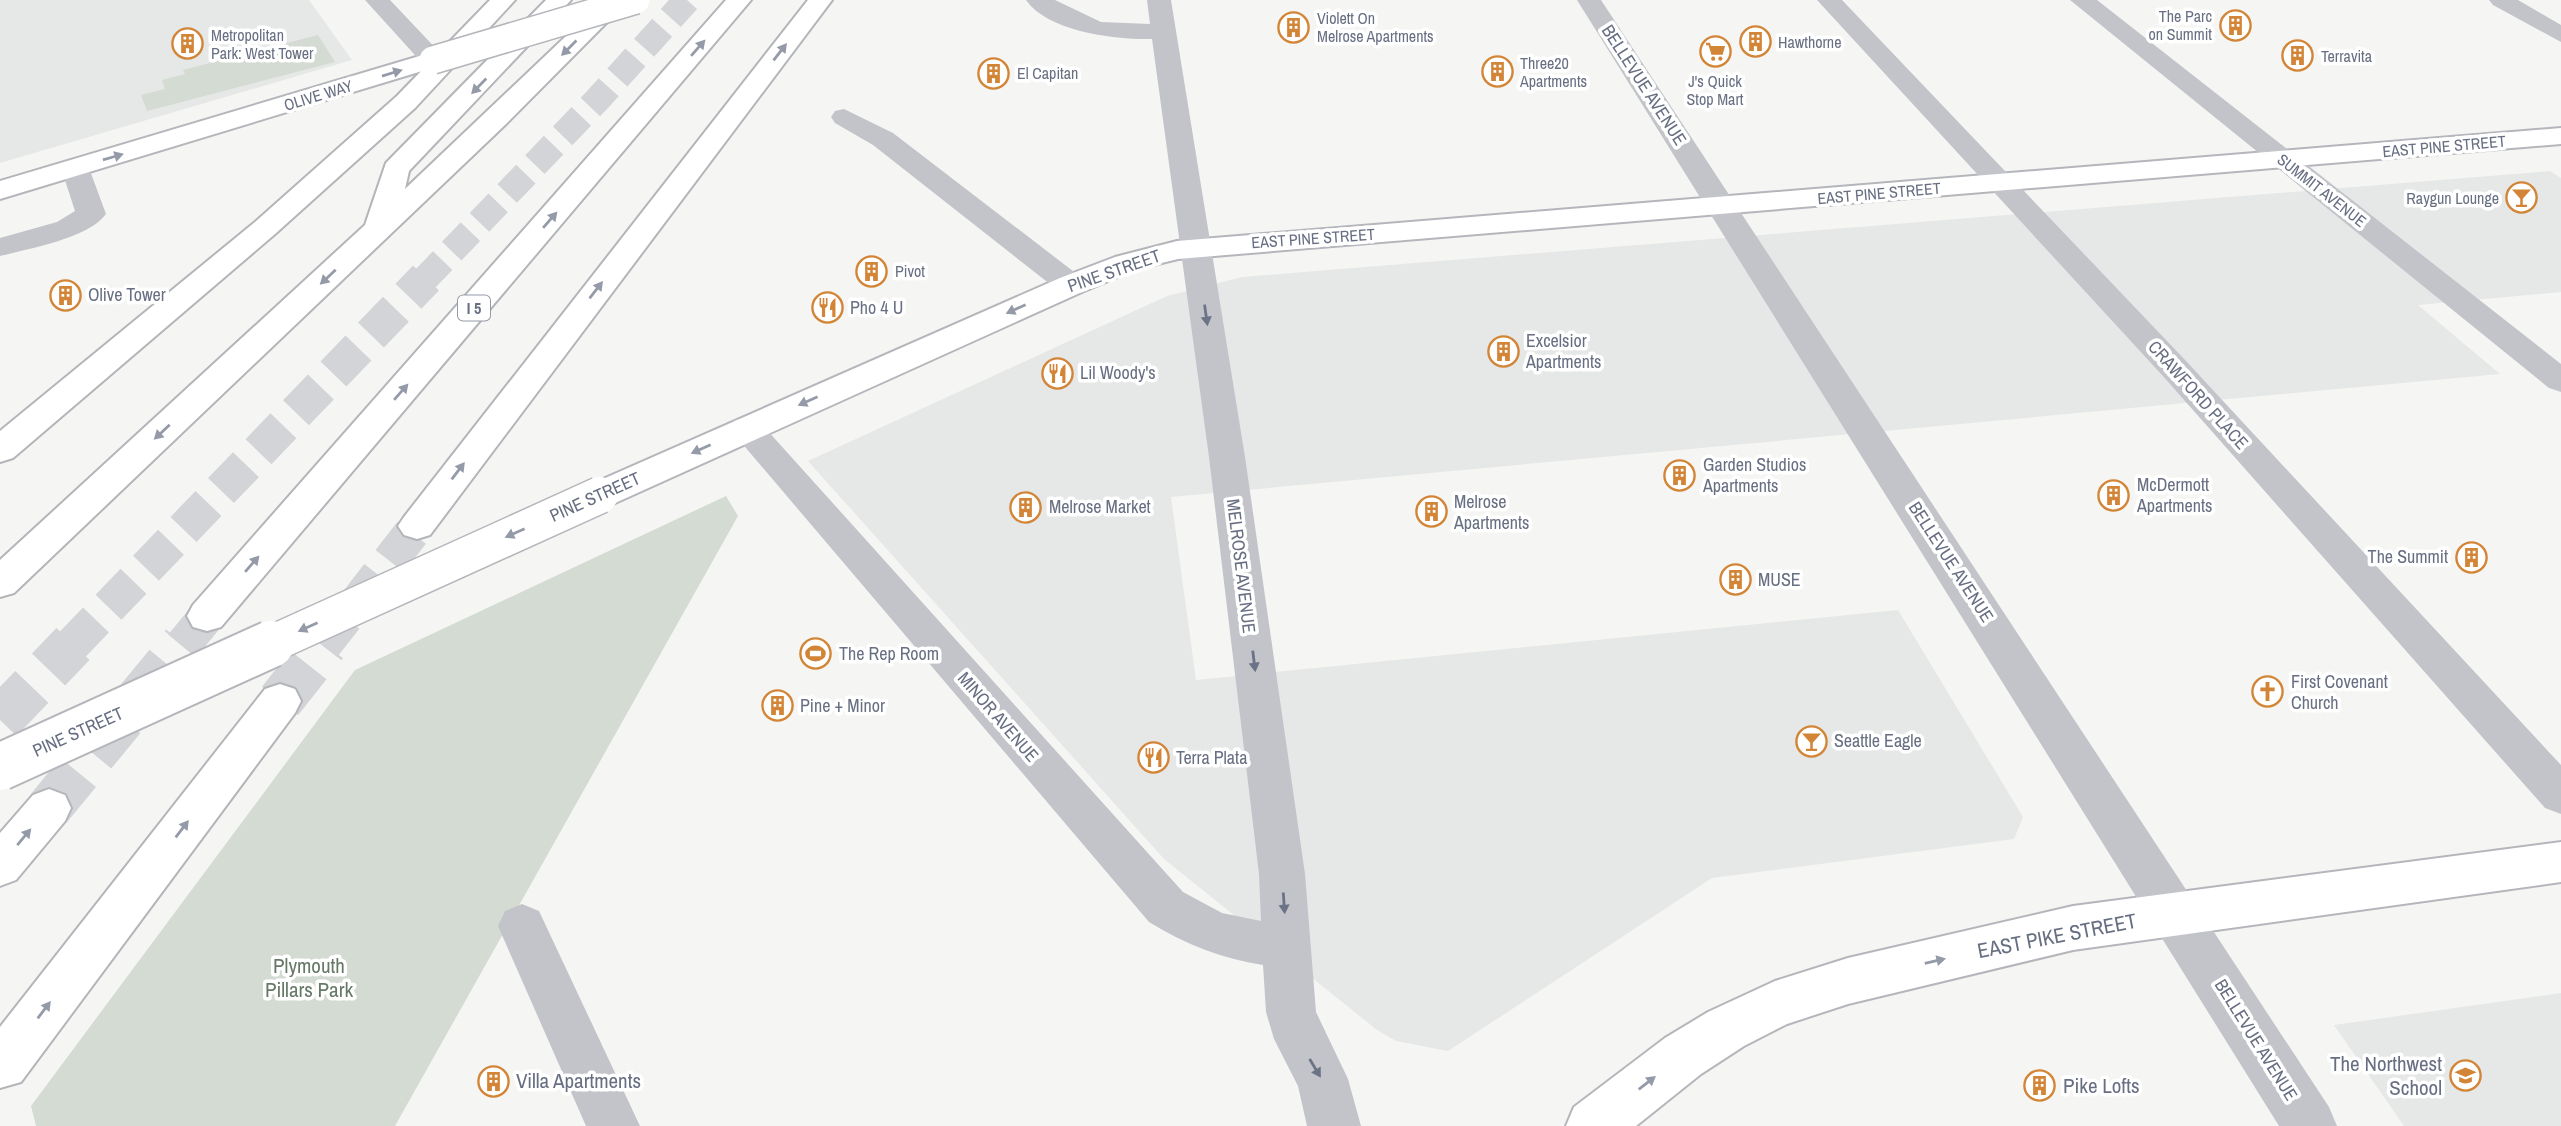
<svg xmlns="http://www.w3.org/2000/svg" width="2561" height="1126" font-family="'Archivo Narrow',sans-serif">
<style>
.built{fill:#e6e7e7}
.green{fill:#d4dbd3}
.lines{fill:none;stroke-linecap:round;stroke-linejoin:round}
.highway-tunnel-far2{stroke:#d2d4d7;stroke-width:27;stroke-dasharray:27 13;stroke-linecap:butt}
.highway-tunnel-far1{stroke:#d2d4d7;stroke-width:36;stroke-dasharray:36 18;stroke-linecap:butt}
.highway-tunnel{stroke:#d2d4d7;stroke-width:46;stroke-dasharray:46 24;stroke-linecap:butt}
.major-casing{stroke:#b4b6bb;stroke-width:4}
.highway-casing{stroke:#b3b5b9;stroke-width:4}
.minor{fill:#c2c4c9;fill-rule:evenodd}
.major{fill:#fff;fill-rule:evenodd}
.highway{fill:#fff;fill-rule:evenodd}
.major-bridge-far2-casing{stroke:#b4b6bb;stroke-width:30;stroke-linecap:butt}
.major-bridge-far1-casing{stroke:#b4b6bb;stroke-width:39;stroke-linecap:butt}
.major-bridge-casing{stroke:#b4b6bb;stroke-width:50;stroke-linecap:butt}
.major-bridge-far2{stroke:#fff;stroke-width:27}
.major-bridge-far1{stroke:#fff;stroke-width:36}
.major-bridge{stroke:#fff;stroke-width:46}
.oneway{fill:#959aa8}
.oneway2{fill:#6c7386}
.labels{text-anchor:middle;stroke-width:7;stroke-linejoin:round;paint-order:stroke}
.far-poi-label{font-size:16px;fill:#686f82;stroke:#fff;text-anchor:start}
.far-street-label{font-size:16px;fill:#686f82;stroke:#fff}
.shield{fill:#fff;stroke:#959aa8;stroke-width:2}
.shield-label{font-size:16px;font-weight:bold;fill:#686f82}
.street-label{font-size:18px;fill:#686f82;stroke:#fff}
.poi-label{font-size:18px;fill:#686f82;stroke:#fff;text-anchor:start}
.near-street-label{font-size:21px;fill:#686f82;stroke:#fff}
.near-park-label{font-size:21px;fill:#667967;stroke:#fff}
.near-poi-label{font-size:21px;fill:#686f82;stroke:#fff;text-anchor:start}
</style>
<rect width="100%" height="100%" fill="#f5f6f3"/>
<!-- built -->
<path class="built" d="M0,0H309L352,60L0,163Z
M2550,171L2561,178V292L2418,305L2500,374L1171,497L1196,680L1898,610L2023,817L2014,839L1712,878L1448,1051L1396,1041L1377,1030L1164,859L808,461L1167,296L1242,277Z
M2561,993V1126H2404L2334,1025Z"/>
<!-- green -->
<path class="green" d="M318,35L335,62L147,111L141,95L165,89L162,80L185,74L183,70Z
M726,496L738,516L395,1126H36L31,1106L355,670Z"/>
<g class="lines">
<!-- highway-tunnel-far2 -->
<path class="highway-tunnel-far2" d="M424,280L598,99L687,0"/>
<!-- highway-tunnel-far1 -->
<path class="highway-tunnel-far1" d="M71,646L426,278
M182,646L207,616
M323,646L417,526"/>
<!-- highway-tunnel -->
<path class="highway-tunnel" d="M280,701L325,644
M0,720L73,644
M49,808L184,644"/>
<defs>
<path id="major" d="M433,52L442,55L446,60L442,65L0,199V181Z
M2561,128V144L1178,259L1137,269L1082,292L613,504L600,508L587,504L582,495L587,486L1060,278L1115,257L1177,241Z
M2561,842V882L2073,950L1848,1004L1787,1024L1744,1046L1701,1074L1636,1126H1566L1574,1107L1665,1038L1708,1012L1775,981L1848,958L2073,906Z"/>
<path id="highway" d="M490,0H515L415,108L275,234L13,458L0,462V431L255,222L397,96Z
M546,0H571L409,171L405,189L604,0H629L506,124L14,593L0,597V560L365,225L386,163Z
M726,0H751L221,627L207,631L193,627L187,616L193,605Z
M808,0H832L430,535L417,539L404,535L398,526L404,517Z
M280,684L295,689L301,701L295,713L21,1082L0,1088V1027L265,689Z
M49,789L65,795L71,808L65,821L16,880L0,886V833L33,795Z"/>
</defs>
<!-- major casing -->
<use href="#major" class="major-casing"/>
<!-- highway casing -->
<use href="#highway" class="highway-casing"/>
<!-- minor -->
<path class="minor" d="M365,0H390L442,55L446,60L442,65H424Z
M1026,0H1055L1101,22L1150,24L1147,0H1171L1245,457L1305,874L1316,1012L1348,1079L1361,1126H1307L1298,1086L1274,1039L1266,1012L1263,965C1222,959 1185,944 1149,922L729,428L734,420L746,417L758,420L1183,892L1222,913L1261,921L1259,874L1209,457L1152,39C1117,40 1048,32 1026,0Z
M1577,0H1601L2329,1107L2337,1126H2279Z
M1817,0H1842L2186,361L2561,765V814L2545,808L2162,375Z
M2070,0H2097L2561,364V392L2549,388Z
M2489,0H2518L2561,25V42L2493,5Z
M844,109L893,133L1082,278L1087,285L1082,292L1071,294L1060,292L873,145L835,123L831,117L835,111Z
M75,160L85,162L89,168L106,214C89,238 28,249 0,256V238L57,222L75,211L61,168L65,162Z
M522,904L539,911L640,1126H586L498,926L505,911Z"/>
<!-- major -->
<use href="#major" class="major"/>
<!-- highway -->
<use href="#highway" class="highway"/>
<defs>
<path id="major-bridge-far2" d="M433,60L636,0"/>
<path id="major-bridge-far1" d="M267,646L600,495"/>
<path id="major-bridge" d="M0,767L271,644"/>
</defs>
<!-- major-bridge-far2 casing -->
<use href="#major-bridge-far2" class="major-bridge-far2-casing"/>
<!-- major-bridge-far1 casing -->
<use href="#major-bridge-far1" class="major-bridge-far1-casing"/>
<!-- major-bridge casing -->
<use href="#major-bridge" class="major-bridge-casing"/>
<!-- major-bridge-far2 -->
<use href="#major-bridge-far2" class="major-bridge-far2"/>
<!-- major-bridge-far1 -->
<use href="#major-bridge-far1" class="major-bridge-far1"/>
<!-- major-bridge -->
<use href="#major-bridge" class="major-bridge"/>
</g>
<!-- one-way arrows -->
<defs><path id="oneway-solid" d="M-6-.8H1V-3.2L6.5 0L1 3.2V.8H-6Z" transform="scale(1.75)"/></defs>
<g class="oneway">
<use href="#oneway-solid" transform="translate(569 48) rotate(135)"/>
<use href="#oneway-solid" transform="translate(698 48) rotate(-49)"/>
<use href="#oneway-solid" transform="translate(780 52) rotate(-52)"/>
<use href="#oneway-solid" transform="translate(392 73) rotate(-17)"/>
<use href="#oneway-solid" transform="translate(479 86) rotate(134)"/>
<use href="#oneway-solid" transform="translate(113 157) rotate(-16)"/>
<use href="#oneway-solid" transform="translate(550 220) rotate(-49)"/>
<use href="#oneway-solid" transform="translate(328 277) rotate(137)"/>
<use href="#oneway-solid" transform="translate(596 290) rotate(-52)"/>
<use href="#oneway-solid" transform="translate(1016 309) rotate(156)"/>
<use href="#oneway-solid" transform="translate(401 392) rotate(-49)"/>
<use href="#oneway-solid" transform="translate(808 401) rotate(156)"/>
<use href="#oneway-solid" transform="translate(162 432) rotate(137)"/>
<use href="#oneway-solid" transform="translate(701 449) rotate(156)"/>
<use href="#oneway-solid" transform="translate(458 471) rotate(-53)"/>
<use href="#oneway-solid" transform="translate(515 533) rotate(156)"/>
<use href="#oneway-solid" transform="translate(252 564) rotate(-49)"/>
<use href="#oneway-solid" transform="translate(308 627) rotate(156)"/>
<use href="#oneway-solid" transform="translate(182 829) rotate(-53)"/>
<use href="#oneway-solid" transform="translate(24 837) rotate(-50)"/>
<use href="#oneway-solid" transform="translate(1935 961) rotate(-13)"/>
<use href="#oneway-solid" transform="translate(44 1010) rotate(-53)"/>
<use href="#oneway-solid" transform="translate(1647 1083) rotate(-38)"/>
</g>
<g class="oneway2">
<use href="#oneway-solid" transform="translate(1206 315) rotate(82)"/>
<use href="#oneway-solid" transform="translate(1254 661) rotate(83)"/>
<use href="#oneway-solid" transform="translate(1284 903) rotate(86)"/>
<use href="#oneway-solid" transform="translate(1315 1068) rotate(59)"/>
</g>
<!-- icons -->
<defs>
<symbol id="building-ring" viewBox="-11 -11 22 22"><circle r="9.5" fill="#fff" stroke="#d38537" stroke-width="1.5"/><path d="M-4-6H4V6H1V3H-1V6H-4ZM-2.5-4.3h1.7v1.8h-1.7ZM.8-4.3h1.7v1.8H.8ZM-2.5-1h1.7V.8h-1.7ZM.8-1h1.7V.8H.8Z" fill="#d38537"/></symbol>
<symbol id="supermarket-ring" viewBox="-11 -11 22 22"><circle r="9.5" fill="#fff" stroke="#d38537" stroke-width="1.5"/><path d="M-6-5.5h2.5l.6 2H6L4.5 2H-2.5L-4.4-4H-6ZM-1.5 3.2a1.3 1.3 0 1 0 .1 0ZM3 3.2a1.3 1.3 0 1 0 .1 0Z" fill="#d38537"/></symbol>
<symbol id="bar-ring" viewBox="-11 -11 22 22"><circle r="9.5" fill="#fff" stroke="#d38537" stroke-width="1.5"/><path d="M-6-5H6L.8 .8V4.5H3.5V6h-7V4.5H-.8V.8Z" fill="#d38537"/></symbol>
<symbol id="restaurant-ring" viewBox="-11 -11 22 22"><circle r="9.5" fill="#fff" stroke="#d38537" stroke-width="1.5"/><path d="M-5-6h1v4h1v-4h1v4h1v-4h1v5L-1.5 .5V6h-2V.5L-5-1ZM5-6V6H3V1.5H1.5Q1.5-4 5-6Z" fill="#d38537"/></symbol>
<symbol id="stadium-ring" viewBox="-11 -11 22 22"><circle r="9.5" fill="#fff" stroke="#d38537" stroke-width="1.5"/><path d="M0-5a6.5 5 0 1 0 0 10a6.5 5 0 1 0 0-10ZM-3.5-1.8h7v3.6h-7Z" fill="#d38537"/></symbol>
<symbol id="church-ring" viewBox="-11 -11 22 22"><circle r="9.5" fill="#fff" stroke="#d38537" stroke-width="1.5"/><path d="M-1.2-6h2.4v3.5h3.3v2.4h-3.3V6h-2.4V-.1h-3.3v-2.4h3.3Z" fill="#d38537"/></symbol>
<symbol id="school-ring" viewBox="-11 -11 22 22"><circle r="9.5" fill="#fff" stroke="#d38537" stroke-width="1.5"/><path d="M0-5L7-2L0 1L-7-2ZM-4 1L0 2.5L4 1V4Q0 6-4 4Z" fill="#d38537"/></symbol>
</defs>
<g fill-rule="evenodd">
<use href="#building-ring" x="2218" y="8" width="35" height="35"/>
<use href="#building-ring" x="1276" y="10" width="35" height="35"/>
<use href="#building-ring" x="1738" y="24" width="35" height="35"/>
<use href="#building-ring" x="170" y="26" width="35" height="35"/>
<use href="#supermarket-ring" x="1698" y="34" width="35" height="35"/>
<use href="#building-ring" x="2280" y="38" width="35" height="35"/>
<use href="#building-ring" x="1480" y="54" width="35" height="35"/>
<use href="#building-ring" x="976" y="56" width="35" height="35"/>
<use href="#bar-ring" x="2504" y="180" width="35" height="35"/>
<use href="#building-ring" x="854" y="254" width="35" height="35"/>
<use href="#building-ring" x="48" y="278" width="35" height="35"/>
<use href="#restaurant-ring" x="810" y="290" width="35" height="35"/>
<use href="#building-ring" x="1486" y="334" width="35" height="35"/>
<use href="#restaurant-ring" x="1040" y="356" width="35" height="35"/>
<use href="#building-ring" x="1662" y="458" width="35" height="35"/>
<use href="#building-ring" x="2096" y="478" width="35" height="35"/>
<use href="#building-ring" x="1008" y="490" width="35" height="35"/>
<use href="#building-ring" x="1414" y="494" width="35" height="35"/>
<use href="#building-ring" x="2454" y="540" width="35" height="35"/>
<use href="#building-ring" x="1718" y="562" width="35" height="35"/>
<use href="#stadium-ring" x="798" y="636" width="35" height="35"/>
<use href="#church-ring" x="2250" y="674" width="35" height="35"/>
<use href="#building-ring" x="760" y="688" width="35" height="35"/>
<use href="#bar-ring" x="1794" y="724" width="35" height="35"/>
<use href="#restaurant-ring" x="1136" y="740" width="35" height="35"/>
<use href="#school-ring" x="2448" y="1058" width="35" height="35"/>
<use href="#building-ring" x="476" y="1064" width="35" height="35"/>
<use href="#building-ring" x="2022" y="1068" width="35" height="35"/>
</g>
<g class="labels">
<!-- far-poi labels -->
<g class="far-poi-label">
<text x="2212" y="22" text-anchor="end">The Parc<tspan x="2212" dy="18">on Summit</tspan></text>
<text x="1317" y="24">Violett On<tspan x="1317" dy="18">Melrose Apartments</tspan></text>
<text x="211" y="41">Metropolitan<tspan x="211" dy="18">Park: West Tower</tspan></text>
<text x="1778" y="48">Hawthorne</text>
<text x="2321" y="62">Terravita</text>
<text x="1520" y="69">Three20<tspan x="1520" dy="18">Apartments</tspan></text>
<text x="1017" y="79">El Capitan</text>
<text x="1715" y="87" text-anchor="middle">J's Quick<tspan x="1715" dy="18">Stop Mart</tspan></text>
<text x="2499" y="204" text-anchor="end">Raygun Lounge</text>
<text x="895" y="277">Pivot</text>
</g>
<!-- far-street labels -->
<g class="far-street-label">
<text transform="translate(318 95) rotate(-17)" y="6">OLIVE WAY</text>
<text transform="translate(2444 146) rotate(-5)" y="6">EAST PINE STREET</text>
<text transform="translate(2322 190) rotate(38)" y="6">SUMMIT AVENUE</text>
<text transform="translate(1879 193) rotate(-5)" y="6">EAST PINE STREET</text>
<text transform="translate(1313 238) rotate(-4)" y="6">EAST PINE STREET</text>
</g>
<!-- shield labels -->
<rect class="shield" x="458" y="295.5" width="32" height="25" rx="5"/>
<g class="shield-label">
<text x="474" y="314">I 5</text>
</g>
<!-- street labels -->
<g class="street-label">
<text transform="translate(1644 85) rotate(57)" y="6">BELLEVUE AVENUE</text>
<text transform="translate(1114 271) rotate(-19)" y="6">PINE STREET</text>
<text transform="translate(2198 395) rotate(48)" y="6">CRAWFORD PLACE</text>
<text transform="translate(595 497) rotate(-24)" y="6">PINE STREET</text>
<text transform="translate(1951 562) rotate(57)" y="6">BELLEVUE AVENUE</text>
<text transform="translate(1241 566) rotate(83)" y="6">MELROSE AVENUE</text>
<text transform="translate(998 717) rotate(49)" y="6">MINOR AVENUE</text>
<text transform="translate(78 732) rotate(-24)" y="6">PINE STREET</text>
<text transform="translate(2256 1040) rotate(58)" y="6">BELLEVUE AVENUE</text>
</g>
<!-- poi labels -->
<g class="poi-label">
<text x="88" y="301">Olive Tower</text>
<text x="850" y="314">Pho 4 U</text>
<text x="1526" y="347">Excelsior<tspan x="1526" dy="21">Apartments</tspan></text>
<text x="1080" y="379">Lil Woody's</text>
<text x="1703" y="471">Garden Studios<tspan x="1703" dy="21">Apartments</tspan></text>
<text x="2137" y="491">McDermott<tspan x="2137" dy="21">Apartments</tspan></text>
<text x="1454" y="508">Melrose<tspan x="1454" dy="21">Apartments</tspan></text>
<text x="1049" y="513">Melrose Market</text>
<text x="2448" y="563" text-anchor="end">The Summit</text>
<text x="1758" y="586">MUSE</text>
<text x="839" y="660">The Rep Room</text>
<text x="2291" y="688">First Covenant<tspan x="2291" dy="21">Church</tspan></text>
<text x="800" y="712">Pine + Minor</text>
<text x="1834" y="747">Seattle Eagle</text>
<text x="1176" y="764">Terra Plata</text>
</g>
<!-- near-street labels -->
<g class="near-street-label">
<text transform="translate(2057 936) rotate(-11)" y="7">EAST PIKE STREET</text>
</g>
<!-- near-park labels -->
<g class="near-park-label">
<text x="309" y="973">Plymouth<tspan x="309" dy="24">Pillars Park</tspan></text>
</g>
<!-- near-poi labels -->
<g class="near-poi-label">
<text x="2442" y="1071" text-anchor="end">The Northwest<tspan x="2442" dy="24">School</tspan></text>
<text x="516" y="1088">Villa Apartments</text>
<text x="2063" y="1093">Pike Lofts</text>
</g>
</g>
</svg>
